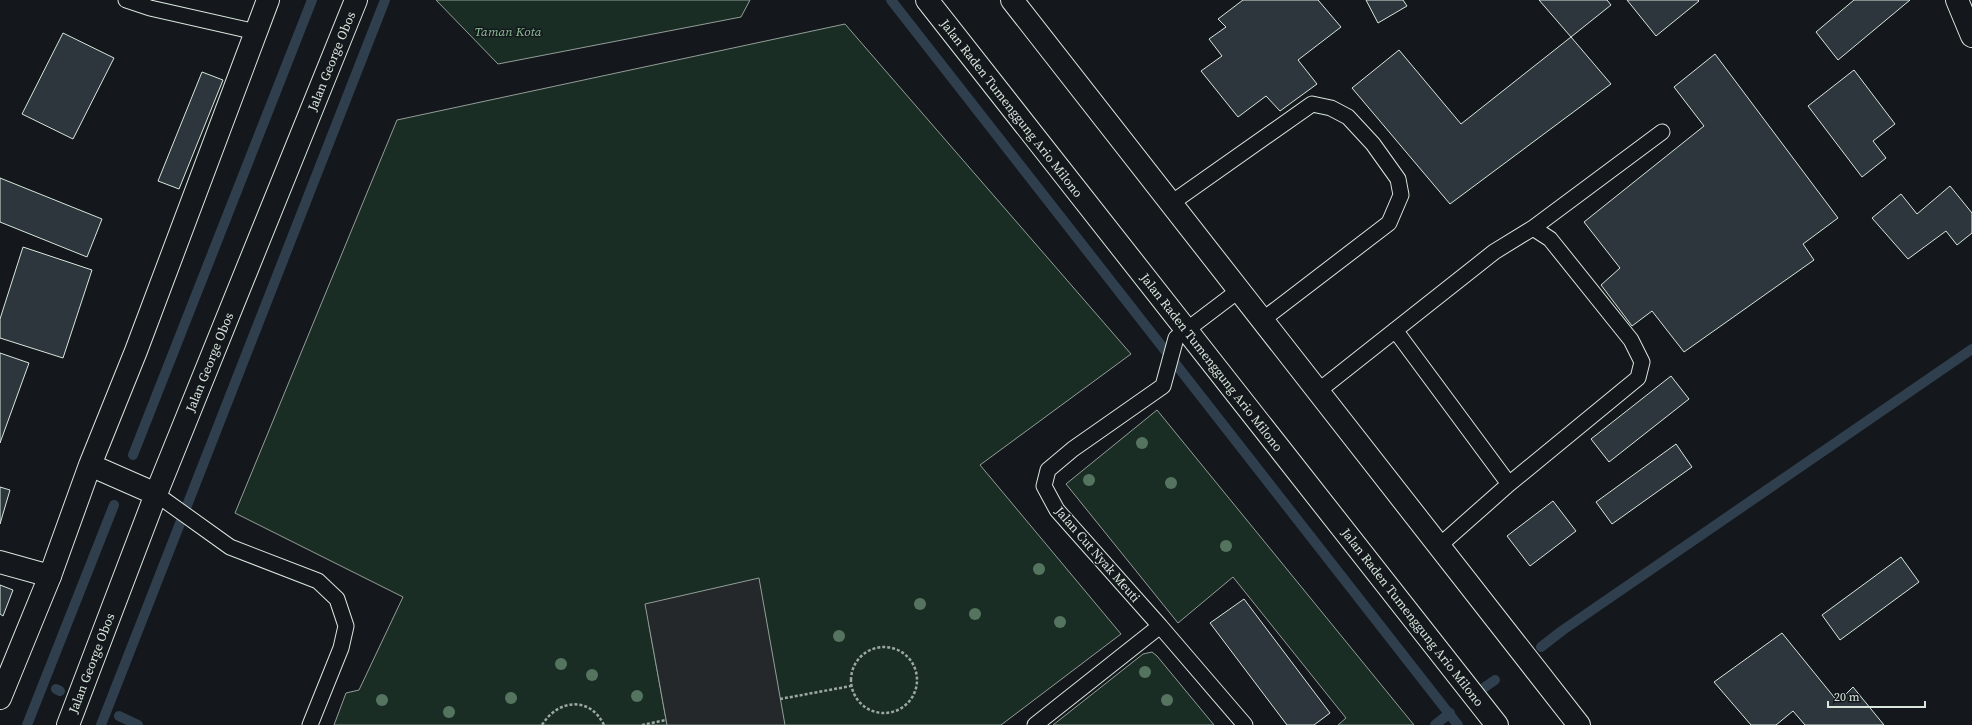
<svg xmlns="http://www.w3.org/2000/svg" width="1972" height="725" font-family="'Source Serif 4',serif">
<style>
.green{fill:#1a2d24;stroke:#939e99}
.parking{fill:#24282b;stroke:#939e99}
.lines{fill:none;stroke-linecap:round;stroke-linejoin:round}
.stream{stroke:#2f3f4d;stroke-width:10}
.building{fill:#2c363c;stroke:#d8e6dc}
.lane-casing{stroke:#d8e6dc;stroke-width:17}
.street-casing{stroke:#d8e6dc;stroke-width:24}
.primary-casing{stroke:#d8e6dc;stroke-width:24}
.highway-casing{stroke:#d8e6dc;stroke-width:24}
.path{stroke:#9da8a2;stroke-width:2.5;stroke-dasharray:3 2;stroke-linecap:butt}
.lane{stroke:#14181c;stroke-width:15}
.street{stroke:#14181c;stroke-width:22}
.primary{stroke:#14181c;stroke-width:22}
.highway{stroke:#14181c;stroke-width:22}
.tree{fill:#55745f}
.labels{text-anchor:middle;stroke-width:3;stroke-linejoin:round;paint-order:stroke}
.park-label{font-size:13px;font-style:italic;fill:#8ac095;stroke:#14181c}
.street-label{font-size:13px;fill:#d8e6dc;stroke:#14181c}
</style>
<rect width="100%" height="100%" fill="#14181c"/>
<!-- green -->
<path class="green" d="M436,0H750L741,17L498,64Z
M845,24L1131,354L980,465L1121,634L1001,725H785L649,625L667,725H334L346,693L359,690L403,597L235,513L397,120Z
M1157,410L1414,725H1338L1346,718L1233,577L1178,623L1066,484Z
M1152,652L1157,656L1214,725H1053L1143,654Z"/>
<!-- parking -->
<path class="parking" d="M759,578L785,725H667L645,604Z"/>
<g class="lines">
<!-- stream -->
<path class="stream" d="M891,0L1458,725
M133,455L312,0
M1541,647L1563,630L1972,349
M56,689L60,691
M1475,694L1495,680
M119,716L138,725
M27,725L114,505
M101,725L385,0
M1435,725L1450,713"/>
</g>
<!-- building -->
<path class="building" d="M1243,0H1318L1341,27L1298,60L1317,84L1280,111L1266,96L1238,117L1201,71L1222,56L1209,39L1226,27L1218,19Z
M1366,0H1403L1407,6L1378,23Z
M1539,0H1607L1611,5L1571,37Z
M1627,0H1698L1699,1L1656,36Z
M1854,0H1910L1838,60L1816,32Z
M63,33L114,58L73,139L22,114Z
M1571,37L1611,84L1450,204L1352,88L1399,50L1461,124Z
M1715,54L1838,218L1803,244L1814,260L1684,352L1652,311L1632,326L1601,285L1620,268L1584,222L1704,126L1674,87Z
M1854,70L1895,124L1873,141L1886,158L1862,177L1808,106Z
M202,72L223,80L179,189L158,181Z
M0,178L102,219L87,257L0,222Z
M1950,186L1972,213V233L1957,245L1946,231L1908,259L1872,218L1901,194L1917,214Z
M23,247L92,270L63,358L0,338V319Z
M0,353L29,363L0,443Z
M1671,376L1689,399L1609,462L1591,439Z
M1676,444L1692,467L1612,524L1596,502Z
M0,487L10,490L0,524Z
M1553,501L1576,531L1530,566L1507,536Z
M1901,557L1919,582L1840,640L1822,615Z
M0,585L13,590L3,616L0,614Z
M1244,599L1330,713L1314,725H1287L1210,623Z
M1782,633L1838,702L1853,687L1884,725H1805L1793,711L1776,725H1751L1714,682Z"/>
<g class="lines">
<defs>
<path id="lane" d="M126,0L150,8L256,32
M1170,204L1312,104L1331,108L1348,117L1373,144L1398,179L1401,195L1389,223L1261,321
M1533,228L1662,132
M1395,330L1509,484
M1317,392L1494,252L1533,228L1550,239L1631,340L1642,362L1638,378L1509,484L1439,546
M156,494L230,547L318,581L337,599L346,626L341,648L310,725
M1160,626L1245,725
M1035,725L1160,626L1057,510L1044,486L1048,470L1073,449L1163,386L1176,338L1238,291"/>
<path id="street" d="M1957,0L1972,36
M0,562L50,576"/>
<path id="primary" d="M90,465L156,494
M0,698L50,576L90,465L136,351L268,0
M68,725L156,494L356,0"/>
<path id="highway" d="M927,0L1497,725
M1012,0L1579,725"/>
</defs>
<!-- lane casing -->
<use href="#lane" class="lane-casing"/>
<!-- street casing -->
<use href="#street" class="street-casing"/>
<!-- primary casing -->
<use href="#primary" class="primary-casing"/>
<!-- highway casing -->
<use href="#highway" class="highway-casing"/>
<!-- path -->
<path class="path" d="M851 680a33 33 0 1 1 66 0a33 33 0 1 1-66 0Z
M780,699L851,686
M542,725C558,699 590,696 604,725
M642,725L666,720"/>
<!-- lane -->
<use href="#lane" class="lane"/>
<!-- street -->
<use href="#street" class="street"/>
<!-- primary -->
<use href="#primary" class="primary"/>
<!-- highway -->
<use href="#highway" class="highway"/>
</g>
<!-- trees -->
<g class="tree">
<circle cx="1142" cy="443" r="6"/>
<circle cx="1089" cy="480" r="6"/>
<circle cx="1171" cy="483" r="6"/>
<circle cx="1226" cy="546" r="6"/>
<circle cx="1039" cy="569" r="6"/>
<circle cx="920" cy="604" r="6"/>
<circle cx="975" cy="614" r="6"/>
<circle cx="1060" cy="622" r="6"/>
<circle cx="839" cy="636" r="6"/>
<circle cx="561" cy="664" r="6"/>
<circle cx="1145" cy="672" r="6"/>
<circle cx="592" cy="675" r="6"/>
<circle cx="637" cy="696" r="6"/>
<circle cx="511" cy="698" r="6"/>
<circle cx="382" cy="700" r="6"/>
<circle cx="1167" cy="700" r="6"/>
<circle cx="449" cy="712" r="6"/>
</g>
<g class="labels">
<!-- park labels -->
<g class="park-label">
<text x="508" y="36">Taman Kota</text>
</g>
<!-- street labels -->
<g class="street-label">
<text transform="translate(331 61) rotate(-68)" y="5">Jalan George Obos</text>
<text transform="translate(1012 108) rotate(52)" y="5">Jalan Raden Tumenggung Ario Milono</text>
<text transform="translate(209 362) rotate(-68)" y="5">Jalan George Obos</text>
<text transform="translate(1212 362) rotate(52)" y="5">Jalan Raden Tumenggung Ario Milono</text>
<text transform="translate(1098 554) rotate(49)" y="5">Jalan Cut Nyak Meuti</text>
<text transform="translate(1413 617) rotate(52)" y="5">Jalan Raden Tumenggung Ario Milono</text>
<text transform="translate(91 663) rotate(-69)" y="5">Jalan George Obos</text>
</g>
</g>
<!-- scale -->
<path d="M1828 701v6h97v-6" fill="none" stroke="#d8e6dc" stroke-width="2"/>
<text x="1834" y="701" font-size="12" fill="#d8e6dc" stroke="#14181c" stroke-width="3" paint-order="stroke">20 m</text>
</svg>
